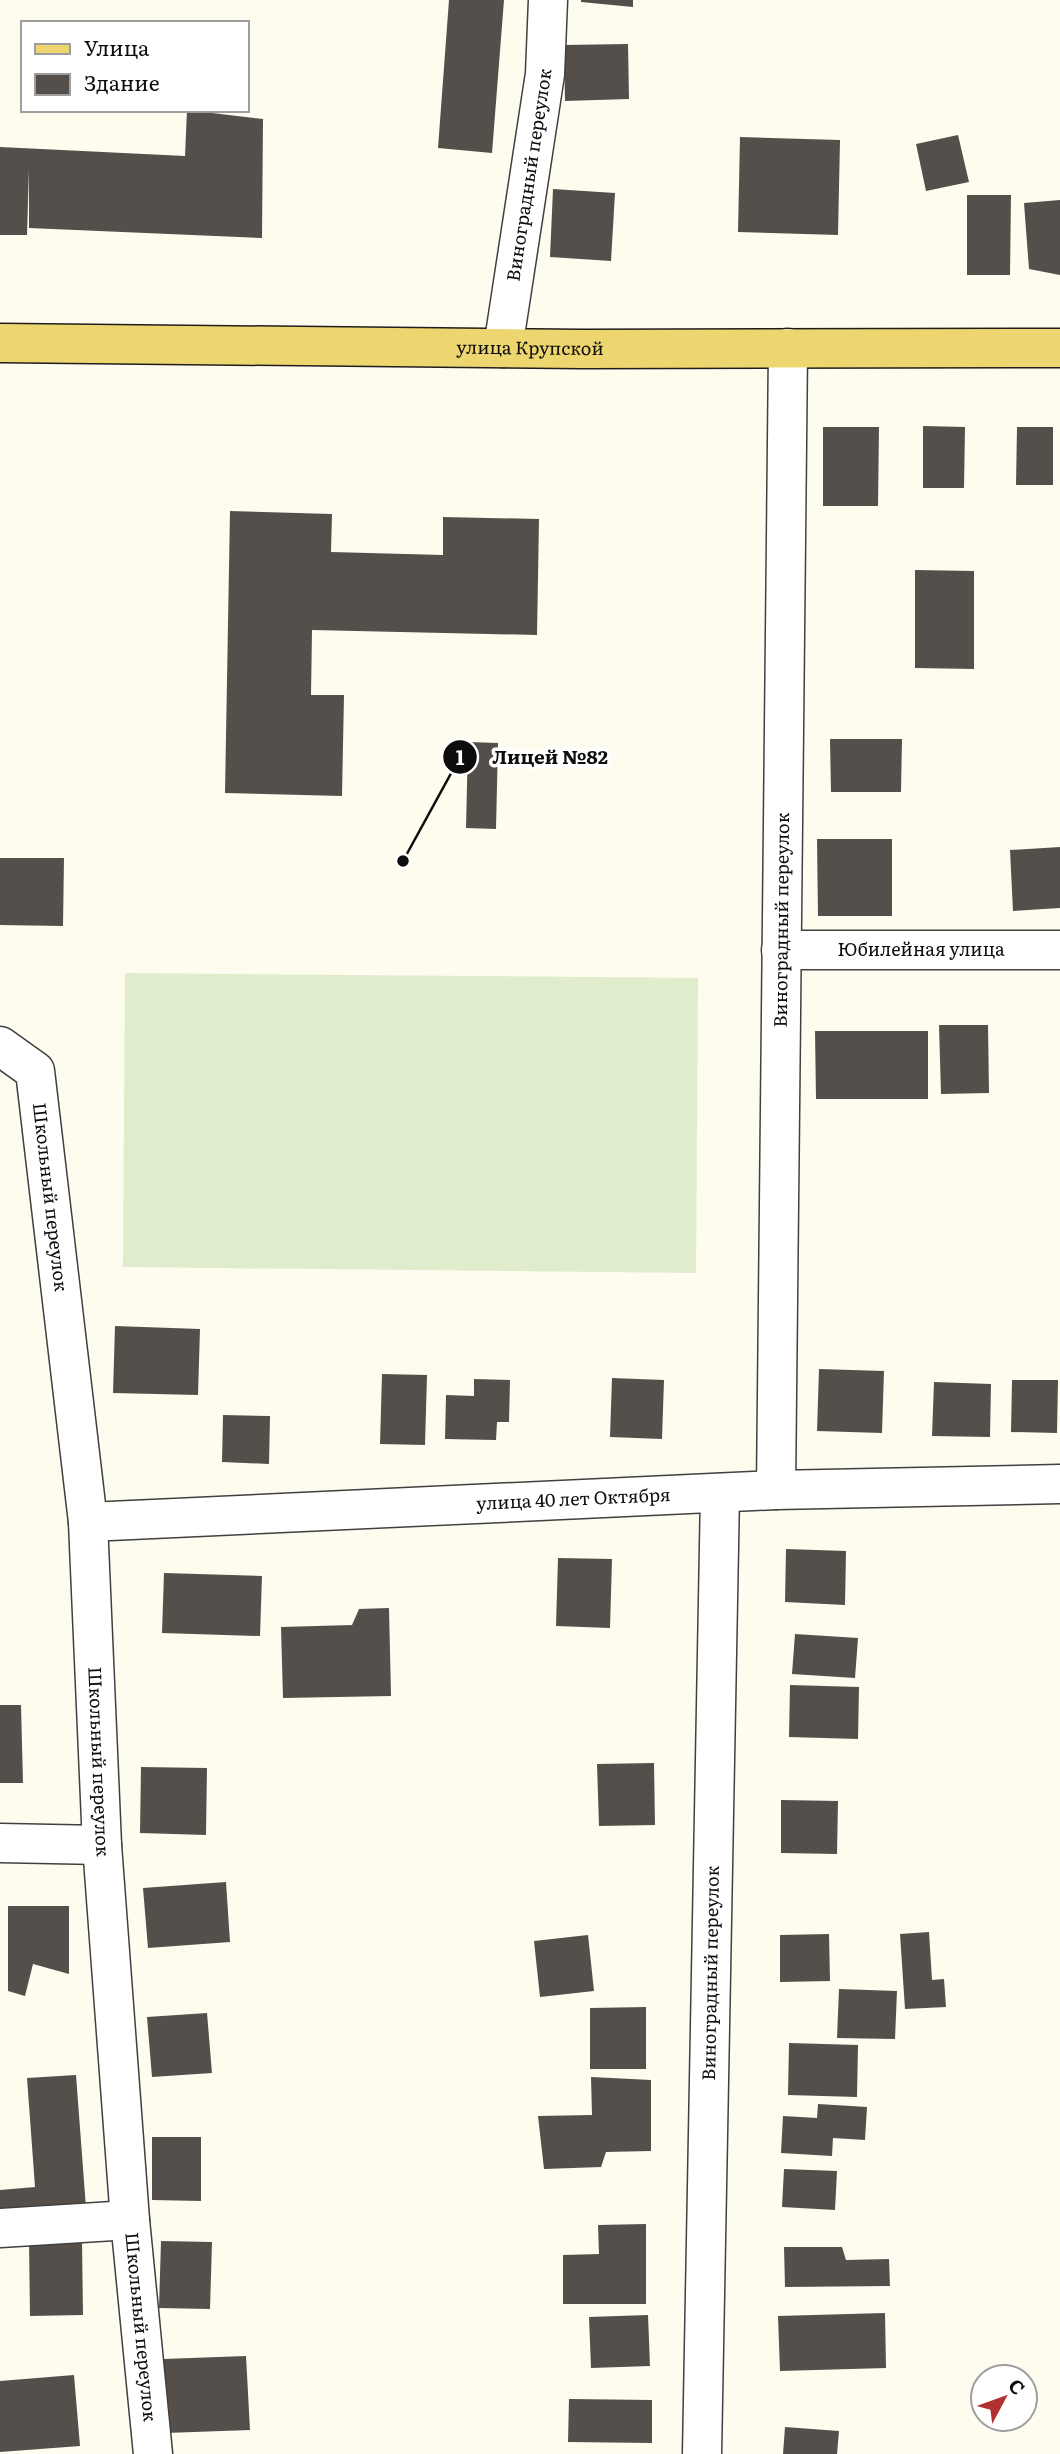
<svg xmlns="http://www.w3.org/2000/svg" width="1060" height="2454" font-family="Literata,serif">
<style>
.pitch{fill:#e0edcc}
.building{fill:#554f4b}
.lines{fill:none;stroke-linecap:round;stroke-linejoin:round}
.minor-casing{stroke:#404040;stroke-width:41}
.major-casing{stroke:#1e1e1e;stroke-width:41}
.minor{stroke:#fff;stroke-width:38}
.major{stroke:#edd56f;stroke-width:38}
.labels{text-anchor:middle;stroke-width:7;stroke-linejoin:round;paint-order:stroke}
.street-label{font-size:18px;fill:#0d0d0d;stroke:#fff}
.leader{fill:none;stroke:#0d0d0d;stroke-width:2.5}
.callout-dot{fill:#0d0d0d;stroke:#fff;stroke-width:2.5}
.mark-label{font-size:21px;text-anchor:middle;font-weight:bold;fill:#fff}
.callout-label{font-size:19px;text-anchor:middle;font-weight:bold;fill:#0d0d0d;stroke:#fff;stroke-width:7;stroke-linejoin:round;paint-order:stroke}
</style>
<rect width="100%" height="100%" fill="#fefbef"/>
<!-- pitch -->
<path class="pitch" d="M125,973L698,978L696,1273L123,1267Z"/>
<!-- building -->
<path class="building" d="M449,0H504L492,153L438,148Z
M581,0H633V7L581,2Z
M628,44L629,99L565,101L564,45Z
M187,110L263,119L262,238L29,228V169L27,235H0V147L185,156Z
M958,135L969,182L926,191L916,144Z
M740,137L840,140L838,235L738,232Z
M553,189L615,193L611,261L550,257Z
M967,195H1011L1010,275H967Z
M1060,200V275L1029,269L1024,203Z
M923,426L965,427L964,488H923Z
M823,427H879L878,506H823Z
M1017,427H1053V485H1016Z
M230,511L332,514L331,552L443,555V517L539,519L537,635L312,630L311,695H344L342,796L225,793Z
M915,570L974,571V669L915,668Z
M830,739H902L901,792H831Z
M468,742L498,743L496,829L466,828Z
M817,839H892V916H818Z
M1060,847V908L1013,911L1010,850Z
M0,858H64L63,926L0,925Z
M939,1025H988L989,1093L941,1094Z
M815,1031H928V1099H816Z
M115,1326L200,1329L198,1395L113,1393Z
M819,1369L884,1371L882,1433L817,1431Z
M382,1374L427,1375L425,1445L380,1444Z
M612,1378L664,1380L662,1439L610,1437Z
M474,1379L510,1380L509,1422H497L496,1440L445,1439L446,1395L474,1396Z
M1012,1380H1058L1057,1433L1011,1432Z
M934,1382L991,1384L990,1437L932,1436Z
M223,1415L270,1416L269,1464L222,1462Z
M786,1549L846,1551L845,1605L785,1602Z
M558,1558L612,1559L610,1628L556,1626Z
M164,1573L262,1576L260,1636L162,1633Z
M389,1608L391,1696L283,1698L281,1627L352,1625L359,1609Z
M795,1634L858,1638L855,1678L792,1674Z
M790,1685L859,1687L858,1739L789,1737Z
M0,1705H21L23,1783H0Z
M654,1763L655,1825L599,1826L597,1764Z
M141,1767L207,1768L206,1835L140,1833Z
M781,1800L838,1801L837,1854L781,1853Z
M226,1882L230,1942L148,1948L143,1888Z
M8,1906H69V1974L33,1964L25,1996L8,1991Z
M929,1932L932,1980L944,1979L946,2007L905,2009L900,1934Z
M829,1934L830,1981L780,1982V1935Z
M588,1935L594,1991L540,1997L534,1941Z
M839,1989L897,1991L895,2039L837,2038Z
M646,2007V2069H590V2008Z
M207,2013L212,2073L152,2077L147,2017Z
M789,2043L858,2045L857,2097L788,2095Z
M76,2075L86,2208L0,2214V2190L35,2187L27,2078Z
M591,2077L651,2080V2151L606,2152L601,2167L544,2169L538,2116L592,2115Z
M818,2104L867,2107L865,2140L833,2138L832,2156L781,2153L783,2116L817,2118Z
M152,2137H201V2201L152,2200Z
M784,2169L837,2171L835,2210L782,2207Z
M646,2224V2304H563V2255L599,2254L598,2225Z
M29,2241H82L83,2315L30,2316Z
M161,2241L212,2242L210,2309L159,2308Z
M784,2247H842L846,2260L889,2259L890,2286L785,2287Z
M885,2313L886,2368L780,2371L778,2316Z
M648,2315L650,2366L591,2368L589,2317Z
M246,2356L250,2430L166,2433L163,2359Z
M74,2375L80,2446L0,2452V2381Z
M569,2399L652,2400V2443L568,2442Z
M785,2427L839,2431L837,2454H783Z"/>
<g class="lines">
<defs>
<g id="minor">
<path id="s1" d="M503,348L545,74L548,0"/>
<path id="s2" d="M781,950H1060"/>
<path id="s3" d="M0,1046L35,1071L88,1522L102,1845L130,2220L153,2454"/>
<path id="s4" d="M776,1490L788,348"/>
<path id="s5" d="M88,1522L776,1490L1060,1484"/>
<path d="M0,1843L102,1845"/>
<path d="M0,2228L130,2220"/>
<path id="s6" d="M702,2454L720,1493"/>
</g>
<g id="major">
<path id="s7" d="M0,343L582,349L1060,348"/>
</g>
</defs>
<!-- minor casing -->
<use href="#minor" class="minor-casing"/>
<!-- major casing -->
<use href="#major" class="major-casing"/>
<!-- minor -->
<use href="#minor" class="minor"/>
<!-- major -->
<use href="#major" class="major"/>
</g>
<g class="labels">
<!-- street labels -->
<g class="street-label">
<text dy="6" stroke="none"><textPath href="#s1" startOffset="175">Виноградный переулок</textPath></text>
<text dy="6" stroke="none"><textPath href="#s7" startOffset="530">улица Крупской</textPath></text>
<text dy="6" stroke="none"><textPath href="#s4" startOffset="570">Виноградный переулок</textPath></text>
<text dy="6" stroke="none"><textPath href="#s2" startOffset="140">Юбилейная улица</textPath></text>
<text dy="6" stroke="none"><textPath href="#s3" startOffset="170">Школьный переулок</textPath></text>
<text dy="6" stroke="none"><textPath href="#s5" startOffset="486">улица 40 лет Октября</textPath></text>
<text dy="6" stroke="none"><textPath href="#s3" startOffset="737">Школьный переулок</textPath></text>
<text dy="6" stroke="none"><textPath href="#s6" startOffset="481">Виноградный переулок</textPath></text>
<text dy="6" stroke="none"><textPath href="#s3" startOffset="1304">Школьный переулок</textPath></text>
</g>
</g>
<!-- callouts -->
<path class="leader" d="M403 861L460 757"/>
<g class="callout-dot">
<circle cx="403" cy="861" r="7"/>
<circle cx="460" cy="757" r="18"/>
</g>
<g class="mark-label">
<text x="460" y="765">1</text>
</g>
<g class="callout-label">
<text x="550" y="764">Лицей №82</text>
</g>
<!-- legend -->
<rect x="21" y="21" width="228" height="91" fill="#ffffff" stroke="#9e9e9e" stroke-width="2"/>
<rect x="35" y="44" width="35" height="10" fill="#edd56f" stroke="#9e9e9e" stroke-width="2"/>
<text x="84" y="56" font-size="21" fill="#0d0d0d">Улица</text>
<rect x="35" y="74" width="35" height="21" fill="#554f4b" stroke="#9e9e9e" stroke-width="2"/>
<text x="84" y="91" font-size="21" fill="#0d0d0d">Здание</text>
<!-- north arrow -->
<g transform="translate(1004 2398) rotate(49)"><circle r="33" fill="#ffffff" stroke="#9e9e9e" stroke-width="2"/>
<path d="M0-5L12 26L0 18L-12 26Z" fill="#b23131"/>
<text y="-10" font-size="19" font-weight="bold" text-anchor="middle" fill="#0d0d0d">С</text>
</g>
</svg>
